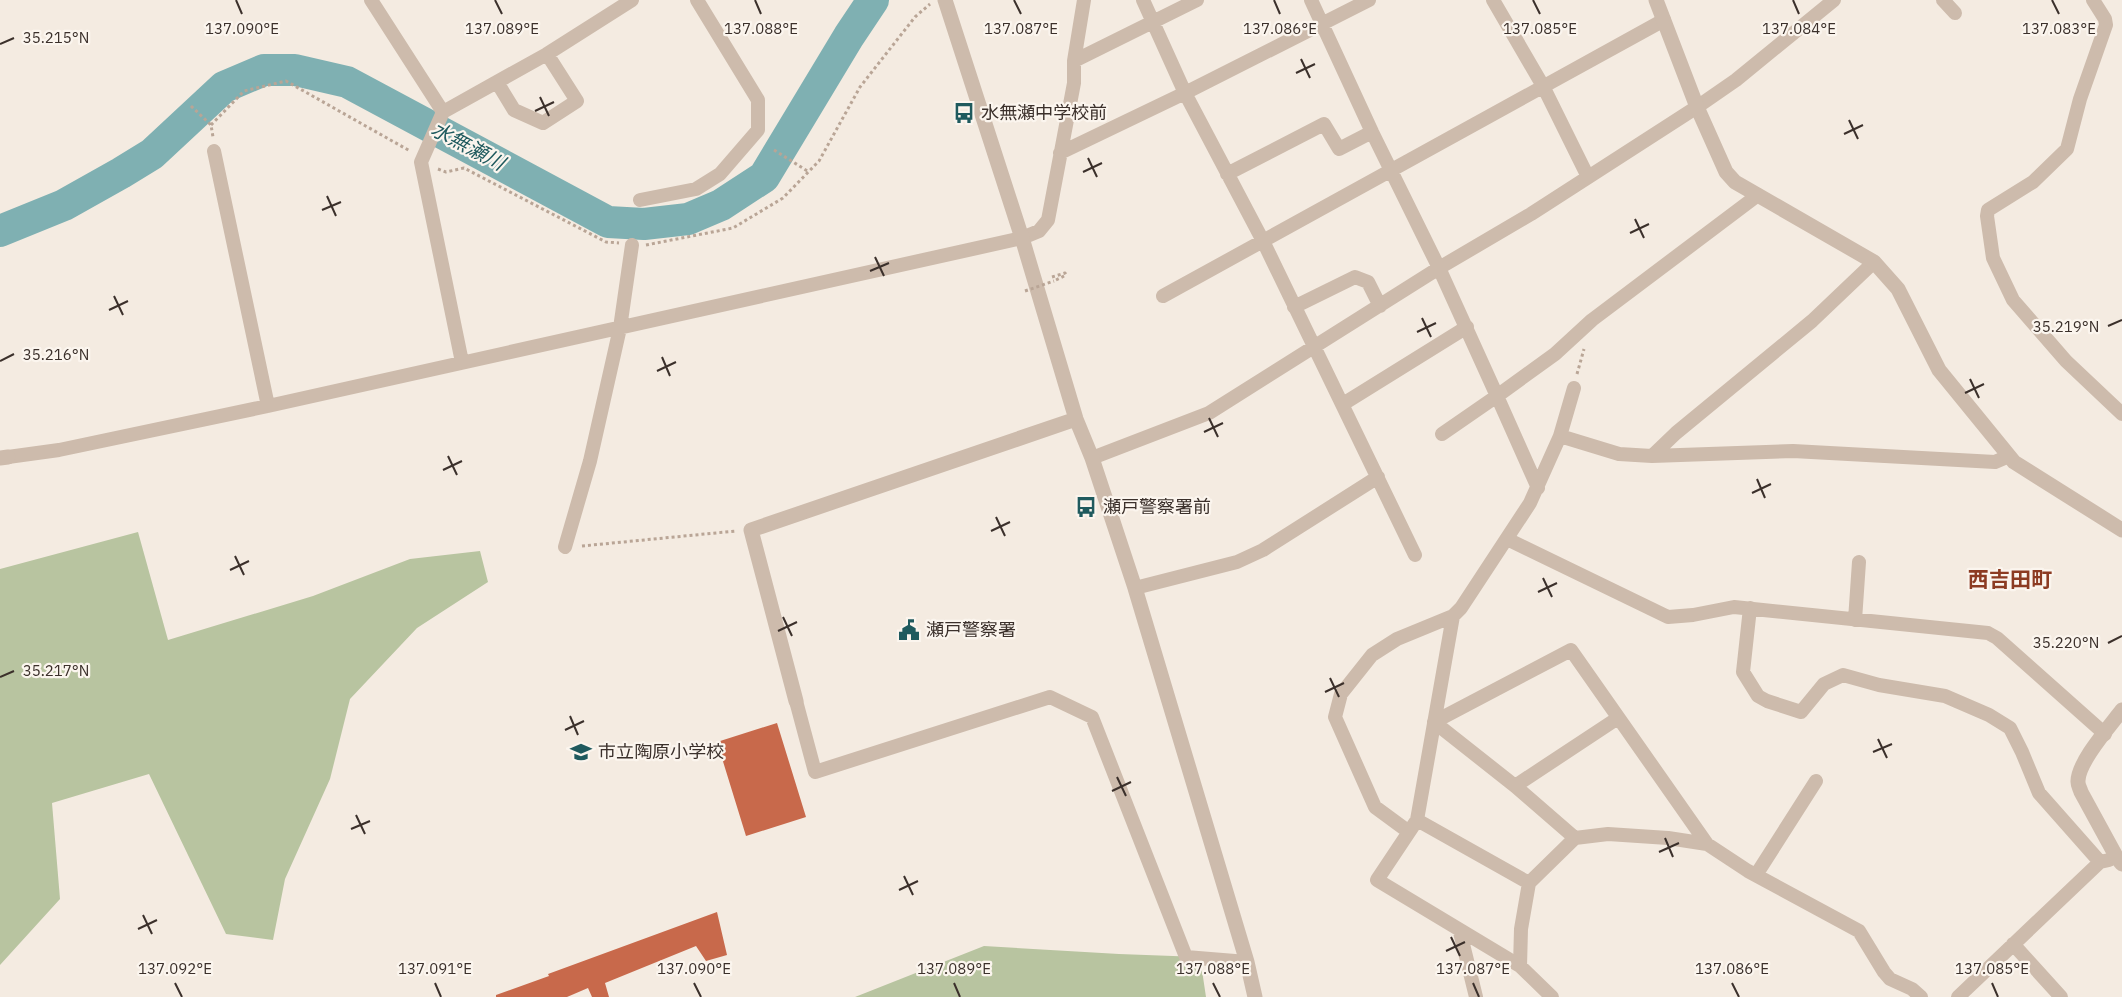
<svg xmlns="http://www.w3.org/2000/svg" width="2122" height="997" font-family="'IBM Plex Sans','Noto Sans JP',sans-serif">
<style>
.green{fill:#b8c4a0}
.lines{fill:none;stroke-linecap:round;stroke-linejoin:round}
.river{stroke:#7fb0b2;stroke-width:32}
.building{fill:#c8694b}
.path{stroke:#b9a596;stroke-width:3;stroke-dasharray:3 3;stroke-linecap:butt}
.minor{stroke:#cdbbac;stroke-width:14}
.tertiary{stroke:#cdbbac;stroke-width:15}
.path-bridge{stroke:#b9a596;stroke-width:3;stroke-dasharray:3 3;stroke-linecap:butt}
.ticks{fill:none;stroke:#3b302b;stroke-width:2}
.labels{text-anchor:middle;stroke-width:4.5;stroke-linejoin:round;paint-order:stroke}
.poi-label{font-size:18px;fill:#3b302b;stroke:#fbf5ee;text-anchor:start}
.water-label{font-size:20px;font-style:italic;fill:#1f5a5e;stroke:#fbf5ee}
.quarter-label{font-size:21px;font-weight:bold;fill:#8c3b22;stroke:#fbf5ee}
.ticks-label{font-size:15px;text-anchor:middle;fill:#3b302b;stroke:#fbf5ee;stroke-width:4.5;stroke-linejoin:round;paint-order:stroke}
</style>
<rect width="100%" height="100%" fill="#f4ebe1"/>
<!-- green -->
<path class="green" d="M138,532L168,640L313,596L410,559L480,551L488,582L417,628L350,699L330,779L285,879L273,940L226,934L149,774L52,803L60,899L0,965V569Z
M984,946L1119,954L1200,957L1206,997H855Z"/>
<g class="lines">
<!-- river -->
<path class="river" d="M0,231L64,205L121,173L152,154L224,87L264,70H295L347,82L608,222L644,224L688,219L721,205L764,177L849,36L873,0"/>
</g>
<!-- building -->
<path class="building" d="M777,723L806,817L746,836L717,742Z
M717,912L727,955L706,961L696,946L605,983L609,997H592L588,988L567,997H496V995L549,976L548,974Z"/>
<g class="lines">
<!-- path -->
<path class="path" d="M191,106L211,125L213,137
M211,125L244,91L286,81L410,151
M774,150L809,172
M438,169L446,172L464,168L606,242L619,243
M646,245L733,228L783,198L819,161L860,87L915,17L930,4
M1052,277L1065,273L1066,275L1054,281
M1577,374L1584,349
M582,546L736,531"/>
<!-- minor -->
<path class="minor" d="M371,0L443,112
M1311,0L1372,132L1439,268L1497,396L1555,354L1592,320L1758,195
M1369,0L1185,93L1263,241L1415,555
M1493,0L1543,86L1588,177
M1943,0L1955,13
M2093,0L2105,19L2106,25L2080,99L2067,149L2033,182L1988,210L1987,216L1993,258L2013,300L2066,361L2122,414
M1074,61L1084,0
M497,82L514,110L543,123L577,101L547,54
M214,151L268,406
M1060,153L1185,93L1143,0
M1227,174L1324,124L1339,149L1372,132
M640,200L696,189L720,174L758,130V100L697,0
M1163,296L1664,20
M1294,307L1355,277L1368,282L1380,306
M462,362L421,162L443,112L547,54L632,0
M1343,404L1467,327
M1442,434L1497,396L1538,488
M1560,436L1574,388
M1652,456L1676,433L1812,321L1874,262
M8,457L59,450L268,406L1022,238L1039,231L1048,220L1074,83V61L1197,0
M1092,458L1209,413L1439,268L1531,214L1697,107L1736,80L1834,0
M1507,539L1668,617L1693,615L1734,607L1988,633L1997,638L2105,734
M565,547L590,461L620,328L632,245
M1135,588L1237,562L1263,550L1378,477
M1750,608L1743,672L1758,696L1767,701L1801,712L1824,684L1843,675L1879,685L1945,696L1989,715L2010,728L2022,752L2039,793L2100,862
M1855,620L1859,562
M796,701L815,772L1050,697L1092,717L1186,957L1247,962
M1434,722L1571,650L1707,844
M1434,722L1515,786L1575,838
M1515,786L1618,718
M1417,820L1529,883
M1409,832L1375,807L1335,717L1341,694L1372,655L1397,639L1453,616
M1756,875L1816,781
M1460,932L1476,997
M2013,944L2061,997
M1520,966L1521,929L1529,883L1575,838L1608,834L1668,838L1707,844L1748,871L1859,931L1884,972L1890,979L1912,989L1921,997
M1552,997L1520,966L1377,880L1417,820L1453,616L1461,608L1530,503L1560,436L1619,454L1652,456L1793,451L1995,462L2009,456
M1958,997L2100,862L2109,860"/>
<!-- tertiary -->
<path class="tertiary" d="M945,0L1022,238L1076,419L1092,458L1135,588L1247,962L1255,997
M1656,0L1697,107L1726,172L1735,182L1874,262L1898,289L1939,370L2014,462L2122,530
M0,458L8,457
M796,701L751,530L1076,419
M2122,710C2110,726 2077,763 2078,782C2078,786 2080,788 2081,792L2117,858L2122,864"/>
<!-- path-bridge -->
<path class="path-bridge" d="M1025,291L1054,281"/>
</g>
<!-- ticks -->
<path class="ticks" d="M236,0L242,14M495,0L502,14M755,0L761,14M1014,0L1021,14M1274,0L1280,14M1533,0L1540,14M1793,0L1799,14M2052,0L2059,14M0,44L14,38M1301,59L1310,78M1296,73L1315,64M540,97L549,116M535,111L554,102M1849,120L1858,139M1844,134L1863,125M1088,158L1097,177M1083,172L1102,163M327,196L336,216M322,210L341,202M1635,219L1644,238M1630,233L1649,224M875,257L884,276M870,271L889,263M114,296L123,315M109,310L128,301M1422,318L1431,337M2108,326L2122,320M1417,332L1436,323M662,357L670,376M0,361L14,354M657,371L676,362M1970,379L1979,398M1965,393L1984,384M1209,418L1218,437M1204,432L1223,423M448,456L457,475M443,470L462,461M1757,479L1765,498M1752,493L1771,484M996,517L1005,536M991,531L1010,522M235,556L244,575M230,570L249,561M1543,578L1552,597M1538,592L1557,583M783,617L792,636M778,631L797,622M2108,643L2122,636M0,677L14,671M1330,678L1339,697M1325,692L1344,683M570,716L578,735M565,730L584,721M1878,739L1887,758M1873,752L1892,744M1117,777L1126,796M1112,791L1131,782M356,815L365,834M351,829L370,821M1665,838L1673,857M1659,852L1679,843M904,876L913,895M899,890L918,881M143,915L152,934M138,929L157,920M1451,937L1460,956M1446,951L1465,942M175,983L182,997M435,983L441,997M694,983L701,997M954,983L960,997M1213,983L1220,997M1473,983L1479,997M1732,983L1739,997M1992,983L1998,997"/>
<!-- icons -->
<defs>
<symbol id="bus-bare" viewBox="-9 -9 18 18"><path d="M-5-6H5V4H4V6H2V4H-2V6H-4V4H-5ZM-3.5-4V0h7V-4ZM-3.5 1.2v1.5H-2V1.2ZM2 1.2v1.5H3.5V1.2Z" fill="#1f5a5e" stroke="#fbf5ee" stroke-width="2.5" paint-order="stroke"/></symbol>
<symbol id="civic-bare" viewBox="-9 -9 18 18"><path d="M-.6-6.5H3V-4.5H.6V-3L4-1V1h2V6H-6V1h2V-1L-.6-3ZM-1.2 2.5V6h2.4V2.5Z" fill="#1f5a5e" stroke="#fbf5ee" stroke-width="2.5" paint-order="stroke"/></symbol>
<symbol id="school-bare" viewBox="-9 -9 18 18"><path d="M0-5L7-2L0 1L-7-2ZM-4 1L0 2.5L4 1V4Q0 6-4 4Z" fill="#1f5a5e" stroke="#fbf5ee" stroke-width="2.5" paint-order="stroke"/></symbol>
</defs>
<g fill-rule="evenodd">
<use href="#bus-bare" x="949" y="98" width="30" height="30"/>
<use href="#bus-bare" x="1071" y="492" width="30" height="30"/>
<use href="#civic-bare" x="894" y="615" width="30" height="30"/>
<use href="#school-bare" x="566" y="737" width="30" height="30"/>
</g>
<g class="labels">
<!-- poi labels -->
<g class="poi-label">
<text x="981" y="119">水無瀬中学校前</text>
<text x="1103" y="513">瀬戸警察署前</text>
<text x="926" y="636">瀬戸警察署</text>
<text x="598" y="758">市立陶原小学校</text>
</g>
<!-- water labels -->
<g class="water-label">
<text transform="translate(468 146) rotate(28)" y="7">水無瀬川</text>
</g>
<!-- quarter labels -->
<g class="quarter-label">
<text x="2010" y="587">西吉田町</text>
</g>
</g>
<g class="ticks-label">
<text x="242" y="34">137.090°E</text>
<text x="502" y="34">137.089°E</text>
<text x="761" y="34">137.088°E</text>
<text x="1021" y="34">137.087°E</text>
<text x="1280" y="34">137.086°E</text>
<text x="1540" y="34">137.085°E</text>
<text x="1799" y="34">137.084°E</text>
<text x="2059" y="34">137.083°E</text>
<text x="56" y="43">35.215°N</text>
<text x="2066" y="332">35.219°N</text>
<text x="56" y="360">35.216°N</text>
<text x="2066" y="648">35.220°N</text>
<text x="56" y="676">35.217°N</text>
<text x="175" y="974">137.092°E</text>
<text x="435" y="974">137.091°E</text>
<text x="694" y="974">137.090°E</text>
<text x="954" y="974">137.089°E</text>
<text x="1213" y="974">137.088°E</text>
<text x="1473" y="974">137.087°E</text>
<text x="1732" y="974">137.086°E</text>
<text x="1992" y="974">137.085°E</text>
</g>
</svg>
